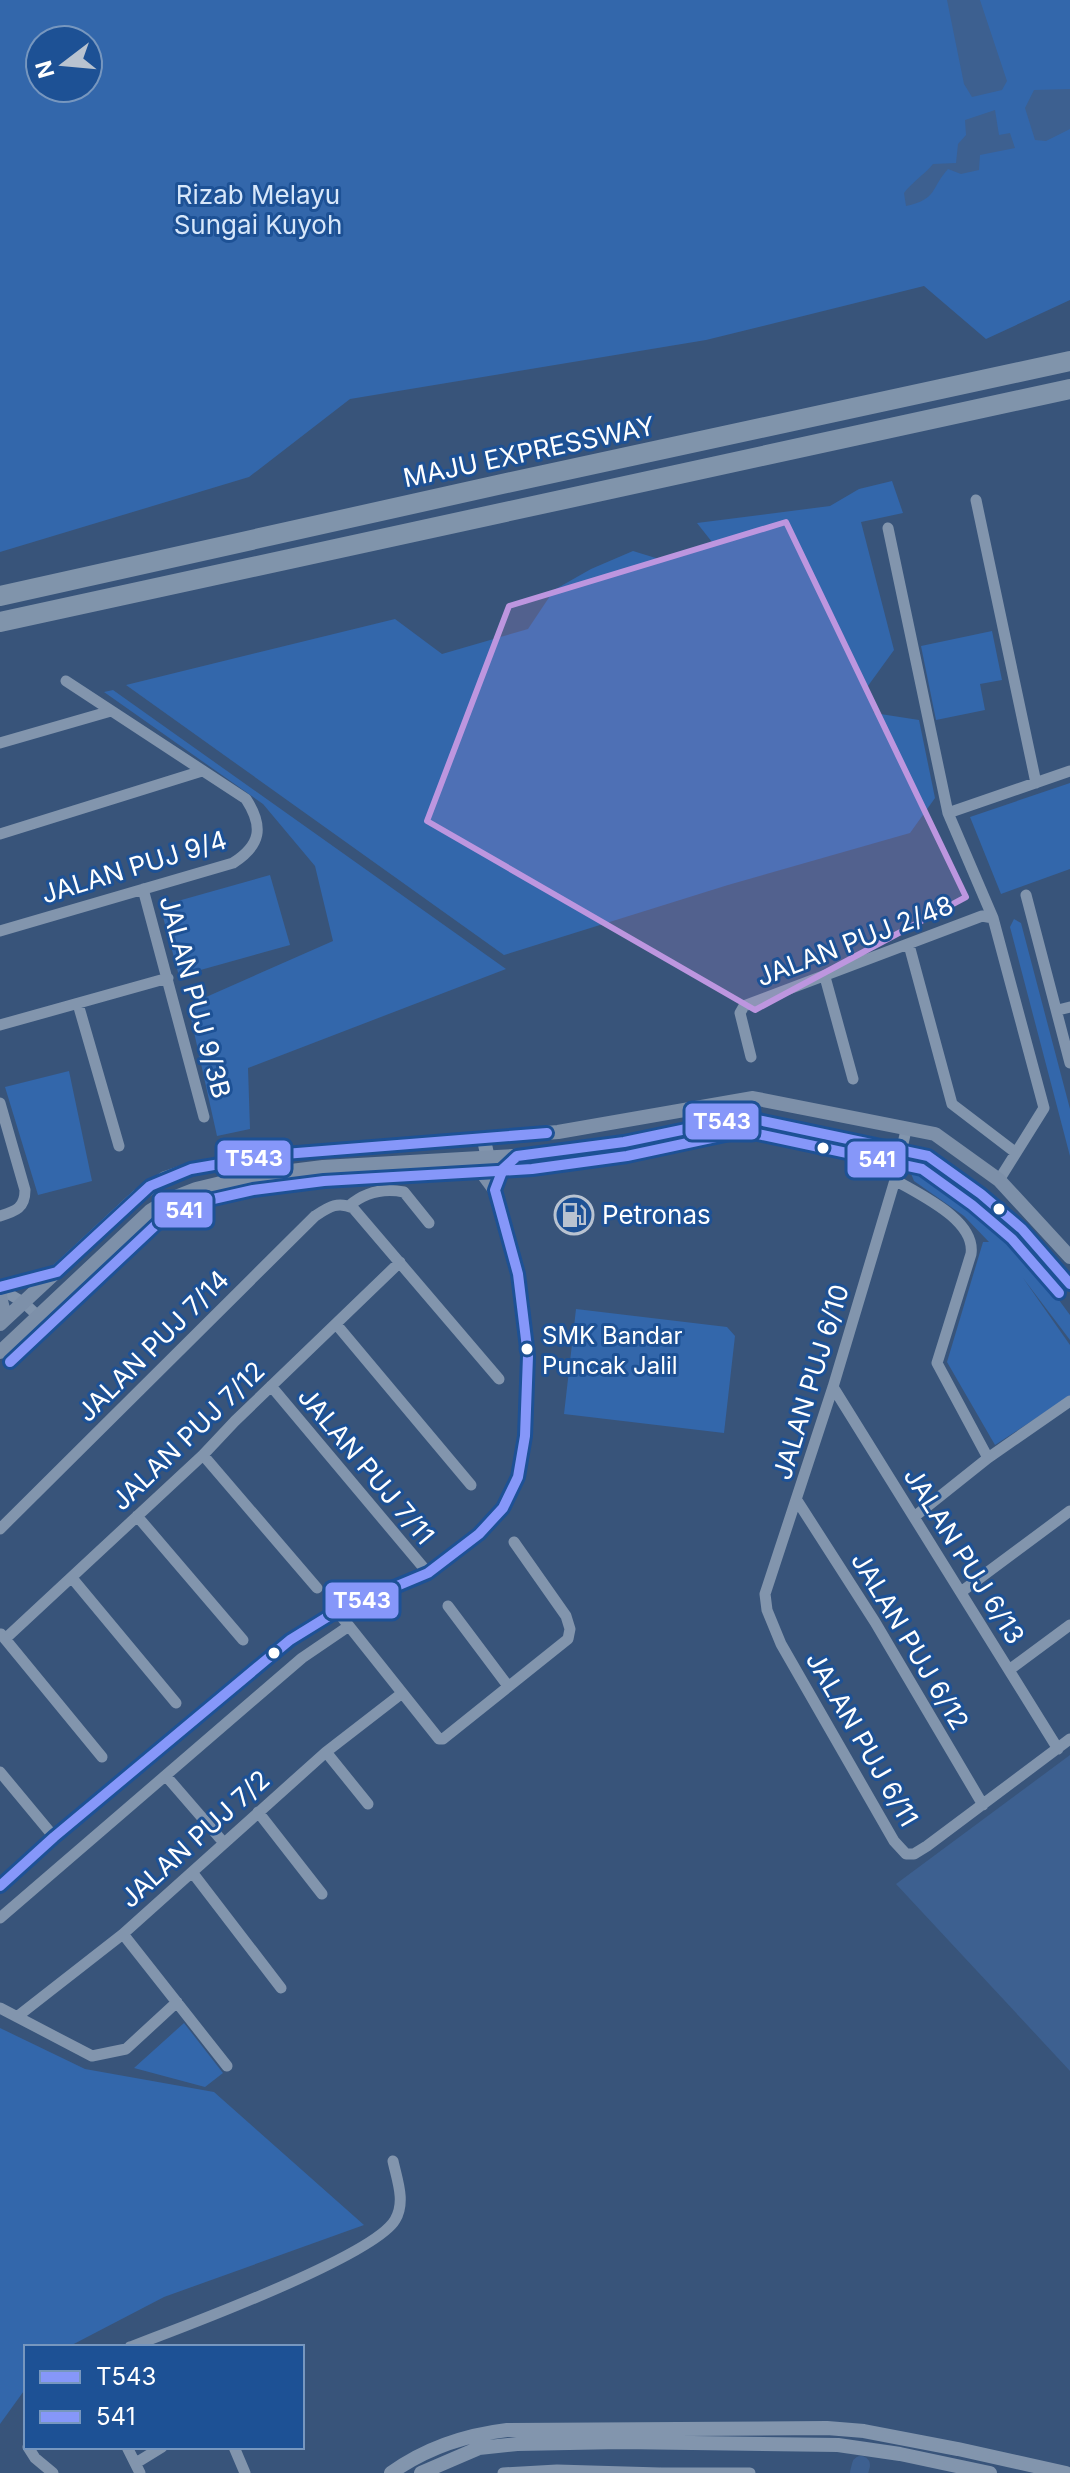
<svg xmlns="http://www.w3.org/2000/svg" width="1070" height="2473" font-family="Inter,sans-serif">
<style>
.green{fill:#3367ab;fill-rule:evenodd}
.water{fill:#3d6090}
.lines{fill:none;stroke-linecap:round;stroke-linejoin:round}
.river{stroke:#3d6090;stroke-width:18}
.minor{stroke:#8295ad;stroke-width:11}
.tertiary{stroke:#8295ad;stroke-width:14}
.secondary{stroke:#7d90a9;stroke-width:14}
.motorway{stroke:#8094ab;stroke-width:20}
.bus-1-casing{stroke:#1d5195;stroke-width:16}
.bus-2-casing{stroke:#1d5195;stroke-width:16}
.bus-1{stroke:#8697f9;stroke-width:10}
.bus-2{stroke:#8697f9;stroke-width:10}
.marked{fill:#bd96df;fill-opacity:0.2;stroke:#bd96df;stroke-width:6;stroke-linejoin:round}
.bus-dot{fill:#fff;stroke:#1d5195;stroke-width:3}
.labels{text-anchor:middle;stroke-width:6;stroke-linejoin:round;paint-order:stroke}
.bus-label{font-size:24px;fill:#fff;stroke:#1d5195;text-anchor:start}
.park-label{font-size:26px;fill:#d7e7fa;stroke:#1d5195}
.street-label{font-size:26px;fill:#fff;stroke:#1d5195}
.poi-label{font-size:26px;fill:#fff;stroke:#1d5195;text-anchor:start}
.line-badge{stroke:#1d5195;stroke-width:3}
.badge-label{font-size:22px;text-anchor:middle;font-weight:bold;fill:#fff}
</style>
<rect width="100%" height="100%" fill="#38547a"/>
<!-- green -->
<path class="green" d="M0,0H1070V300L986,339L924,286L706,340L350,399L249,477L0,552ZM40,40H88V88H40Z
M892,481L903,513L861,522L894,650L865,690L874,713L919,720L935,798L910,833L728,885L504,955L126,685L395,619L442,654L528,629L554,590L591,569L633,551L659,559L712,542L697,523L830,506L859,489Z
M992,631L1002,680L980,684L985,710L936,720L921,646Z
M113,690L506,969L248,1068L250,1129L217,1136L188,1005L333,941L315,866L263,804L104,692Z
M1070,783V869L1001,894L970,817Z
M270,875L290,945L179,976L160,906Z
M1014,919L1021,923L1070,1109V1156L1010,927Z
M69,1071L92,1181L38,1195L5,1087Z
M919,1167L974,1204L1036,1269L1070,1315V1340L1023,1278L1070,1345V1396L995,1445L947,1362L983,1242H989L964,1216L914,1181L910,1171Z
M576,1309L727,1327L735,1336L724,1433L564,1414Z
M184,2023L223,2073L205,2087L134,2068Z
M0,2028L85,2069L214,2092L364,2225L164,2297L68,2347H26V2388L0,2424Z"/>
<!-- water -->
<path class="water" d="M947,0H980L1007,81L1002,90L972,97L964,84Z
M1070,89V129L1046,141L1035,140L1025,108L1034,90Z
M995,110L999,135L1010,133L1015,148L980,155L979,170L961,174L948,169C930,189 938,199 906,206L904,193C912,182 924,175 933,164L956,163L958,144L966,135L965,120Z
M1070,1755V2071L896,1884Z"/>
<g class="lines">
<!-- river -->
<path class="river" d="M859,2473L861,2465"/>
<!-- minor -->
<path class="minor" d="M976,500L1036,783
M888,528L948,813L993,918
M0,743L111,711
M948,813L1070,771
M0,834L202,771
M143,889L204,1117
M1026,895L1070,1063
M0,931L233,863C261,845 264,827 246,799L66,681
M909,945L952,1104L1016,1153
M825,977L853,1079
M78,1004L119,1146
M1058,1010L1070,1007
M0,1025L168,978
M751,1057L740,1013L744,1006L982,916L993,918L1044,1108L999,1180
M0,1103L25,1190C25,1208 16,1211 0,1216
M906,1130L895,1180L833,1387L765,1594L767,1610L781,1644L894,1841L906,1854H914L927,1846L1070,1739
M895,1180C920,1195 976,1220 971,1254L937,1363L988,1458
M349,1206C365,1192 383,1188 404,1192L429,1223
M0,1289L23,1302L38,1316
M336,1324L471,1485
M271,1386L428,1573
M833,1387L1058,1749
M203,1455L317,1588
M798,1502L875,1622L983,1805
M137,1516L243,1640
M914,1517L988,1458L1070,1401
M0,1529L315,1216C329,1207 337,1201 353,1208L499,1379
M72,1578L176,1703
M961,1592L1070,1511
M448,1606L508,1686
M337,1611L439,1739H443L568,1639L570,1629L566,1616L514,1542
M1,1634L102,1757
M5,1639L203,1455L235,1421L400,1262
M1009,1670L1070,1625
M326,1752L368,1804
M0,1772L54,1837
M166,1776L224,1843
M258,1812L322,1894
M192,1872L281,1988
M0,1918L302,1658L349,1626
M123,1934L227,2066
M0,2008L92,2056L126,2049L177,2002
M18,2016L123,1934L326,1752L401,1694
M130,2347C178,2329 373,2257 395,2220C406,2202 397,2180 393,2161
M28,2447L35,2458L53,2473
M127,2447L140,2473
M234,2447L245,2473
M136,2463L162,2447
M503,2473L557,2470L660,2473
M661,2473H750"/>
<!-- tertiary -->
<path class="tertiary" d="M0,1886L54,1837L290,1640L337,1611L428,1573L479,1534L503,1508L518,1477L525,1436L528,1356L518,1274L495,1190L484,1140
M391,2473C426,2448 465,2435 507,2430L827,2428L864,2431L958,2449L1066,2473
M421,2473L479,2448L517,2444L621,2442L838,2445L900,2454L990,2473"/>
<!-- secondary -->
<path class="secondary" d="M463,1162L481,1171L495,1190
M495,1190L503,1169L517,1156
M0,1287L52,1273
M0,1296L3,1309L0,1323
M0,1324L138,1196L165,1178L191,1169L272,1155L558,1132L753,1098L935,1134L999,1180L1070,1257
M0,1352L150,1211L168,1200L196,1189L250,1176L323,1167L530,1155L624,1142L744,1117L928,1156L981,1194L1022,1229L1070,1284"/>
<!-- motorway -->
<path class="motorway" d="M0,596L502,484L1070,361
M0,622L1070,389"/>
<defs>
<path id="bus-1" d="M0,1287L57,1272L150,1186L191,1169L272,1155L547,1133
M0,1886L54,1837L290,1640L337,1611L428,1573L479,1534L503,1508L518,1477L525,1436L528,1356L518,1274L495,1190L503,1169L517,1156L624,1142L744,1117L928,1156L981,1194L1022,1229L1070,1284"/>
<path id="bus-2" d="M10,1362L159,1222L200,1202L253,1190L324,1181L532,1169L627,1156L744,1131L922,1169L972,1205L1012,1239L1059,1293"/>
</defs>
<!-- bus-1 casing -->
<use href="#bus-1" class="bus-1-casing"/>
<!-- bus-2 casing -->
<use href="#bus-2" class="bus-2-casing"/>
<!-- bus-1 -->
<use href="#bus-1" class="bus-1"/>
<!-- bus-2 -->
<use href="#bus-2" class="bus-2"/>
</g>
<!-- marked area -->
<path class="marked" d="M786,522L966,897L755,1010L427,821L509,606Z"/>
<!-- icons -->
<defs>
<symbol id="fuel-ring" viewBox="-11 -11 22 22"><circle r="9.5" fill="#1d5195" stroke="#b9c3d0" stroke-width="1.5"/><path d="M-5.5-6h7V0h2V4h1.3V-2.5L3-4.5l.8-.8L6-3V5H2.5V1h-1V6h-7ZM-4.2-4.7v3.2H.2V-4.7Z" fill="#b9c3d0"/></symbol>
</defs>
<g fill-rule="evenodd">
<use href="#fuel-ring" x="552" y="1193" width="44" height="44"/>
</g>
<!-- markers -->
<g class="bus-dot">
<circle cx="823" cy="1148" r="7"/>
<circle cx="999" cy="1209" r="7"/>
<circle cx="527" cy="1349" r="7"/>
<circle cx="274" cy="1653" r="7"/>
</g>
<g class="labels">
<!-- bus labels -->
<g class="bus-label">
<text x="542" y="1344">SMK Bandar<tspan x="542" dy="30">Puncak Jalil</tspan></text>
</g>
<!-- park labels -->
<g class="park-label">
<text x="258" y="204">Rizab Melayu<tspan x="258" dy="30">Sungai Kuyoh</tspan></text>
</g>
<!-- street labels -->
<g class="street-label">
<text transform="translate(529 452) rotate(-12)" y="9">MAJU EXPRESSWAY</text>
<text transform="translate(134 867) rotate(-17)" y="9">JALAN PUJ 9/4</text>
<text transform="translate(855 941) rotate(-21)" y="9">JALAN PUJ 2/48</text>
<text transform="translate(195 997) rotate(75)" y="9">JALAN PUJ 9/3B</text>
<text transform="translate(153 1346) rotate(-45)" y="9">JALAN PUJ 7/14</text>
<text transform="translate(811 1382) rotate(-73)" y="9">JALAN PUJ 6/10</text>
<text transform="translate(188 1436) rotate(-44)" y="9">JALAN PUJ 7/12</text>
<text transform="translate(366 1466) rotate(50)" y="9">JALAN PUJ 7/11</text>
<text transform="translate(964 1556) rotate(58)" y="9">JALAN PUJ 6/13</text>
<text transform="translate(910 1641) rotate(59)" y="9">JALAN PUJ 6/12</text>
<text transform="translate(862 1739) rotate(60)" y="9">JALAN PUJ 6/11</text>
<text transform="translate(195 1839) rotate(-42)" y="9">JALAN PUJ 7/2</text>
</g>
<!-- poi labels -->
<g class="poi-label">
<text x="602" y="1224">Petronas</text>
</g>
</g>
<g class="line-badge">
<rect x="684" y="1102" width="76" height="39" rx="8" fill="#8697f9"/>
<rect x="216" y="1139" width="76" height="38" rx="8" fill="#8697f9"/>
<rect x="846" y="1140" width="61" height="39" rx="8" fill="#8697f9"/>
<rect x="153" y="1191" width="61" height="38" rx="8" fill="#8697f9"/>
<rect x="324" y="1581" width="76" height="39" rx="8" fill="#8697f9"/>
</g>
<g class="badge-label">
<text x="722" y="1129">T543</text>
<text x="254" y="1166">T543</text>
<text x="877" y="1167">541</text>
<text x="184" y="1218">541</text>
<text x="362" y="1608">T543</text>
</g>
<!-- legend -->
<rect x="24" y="2345" width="280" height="104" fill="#1d5195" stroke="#7797bf" stroke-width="2"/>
<rect x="40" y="2371" width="40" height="12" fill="#8697f9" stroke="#7797bf" stroke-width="2"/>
<text x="96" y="2385" font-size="24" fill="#ffffff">T543</text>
<rect x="40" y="2411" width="40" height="12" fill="#8697f9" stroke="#7797bf" stroke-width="2"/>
<text x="96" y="2425" font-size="24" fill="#ffffff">541</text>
<!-- north arrow -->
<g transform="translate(64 64) rotate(254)"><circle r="38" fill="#1d5195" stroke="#7797bf" stroke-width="2"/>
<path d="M0-6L14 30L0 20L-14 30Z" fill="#b9c3d0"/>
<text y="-12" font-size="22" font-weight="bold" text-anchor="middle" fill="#ffffff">N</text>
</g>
</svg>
